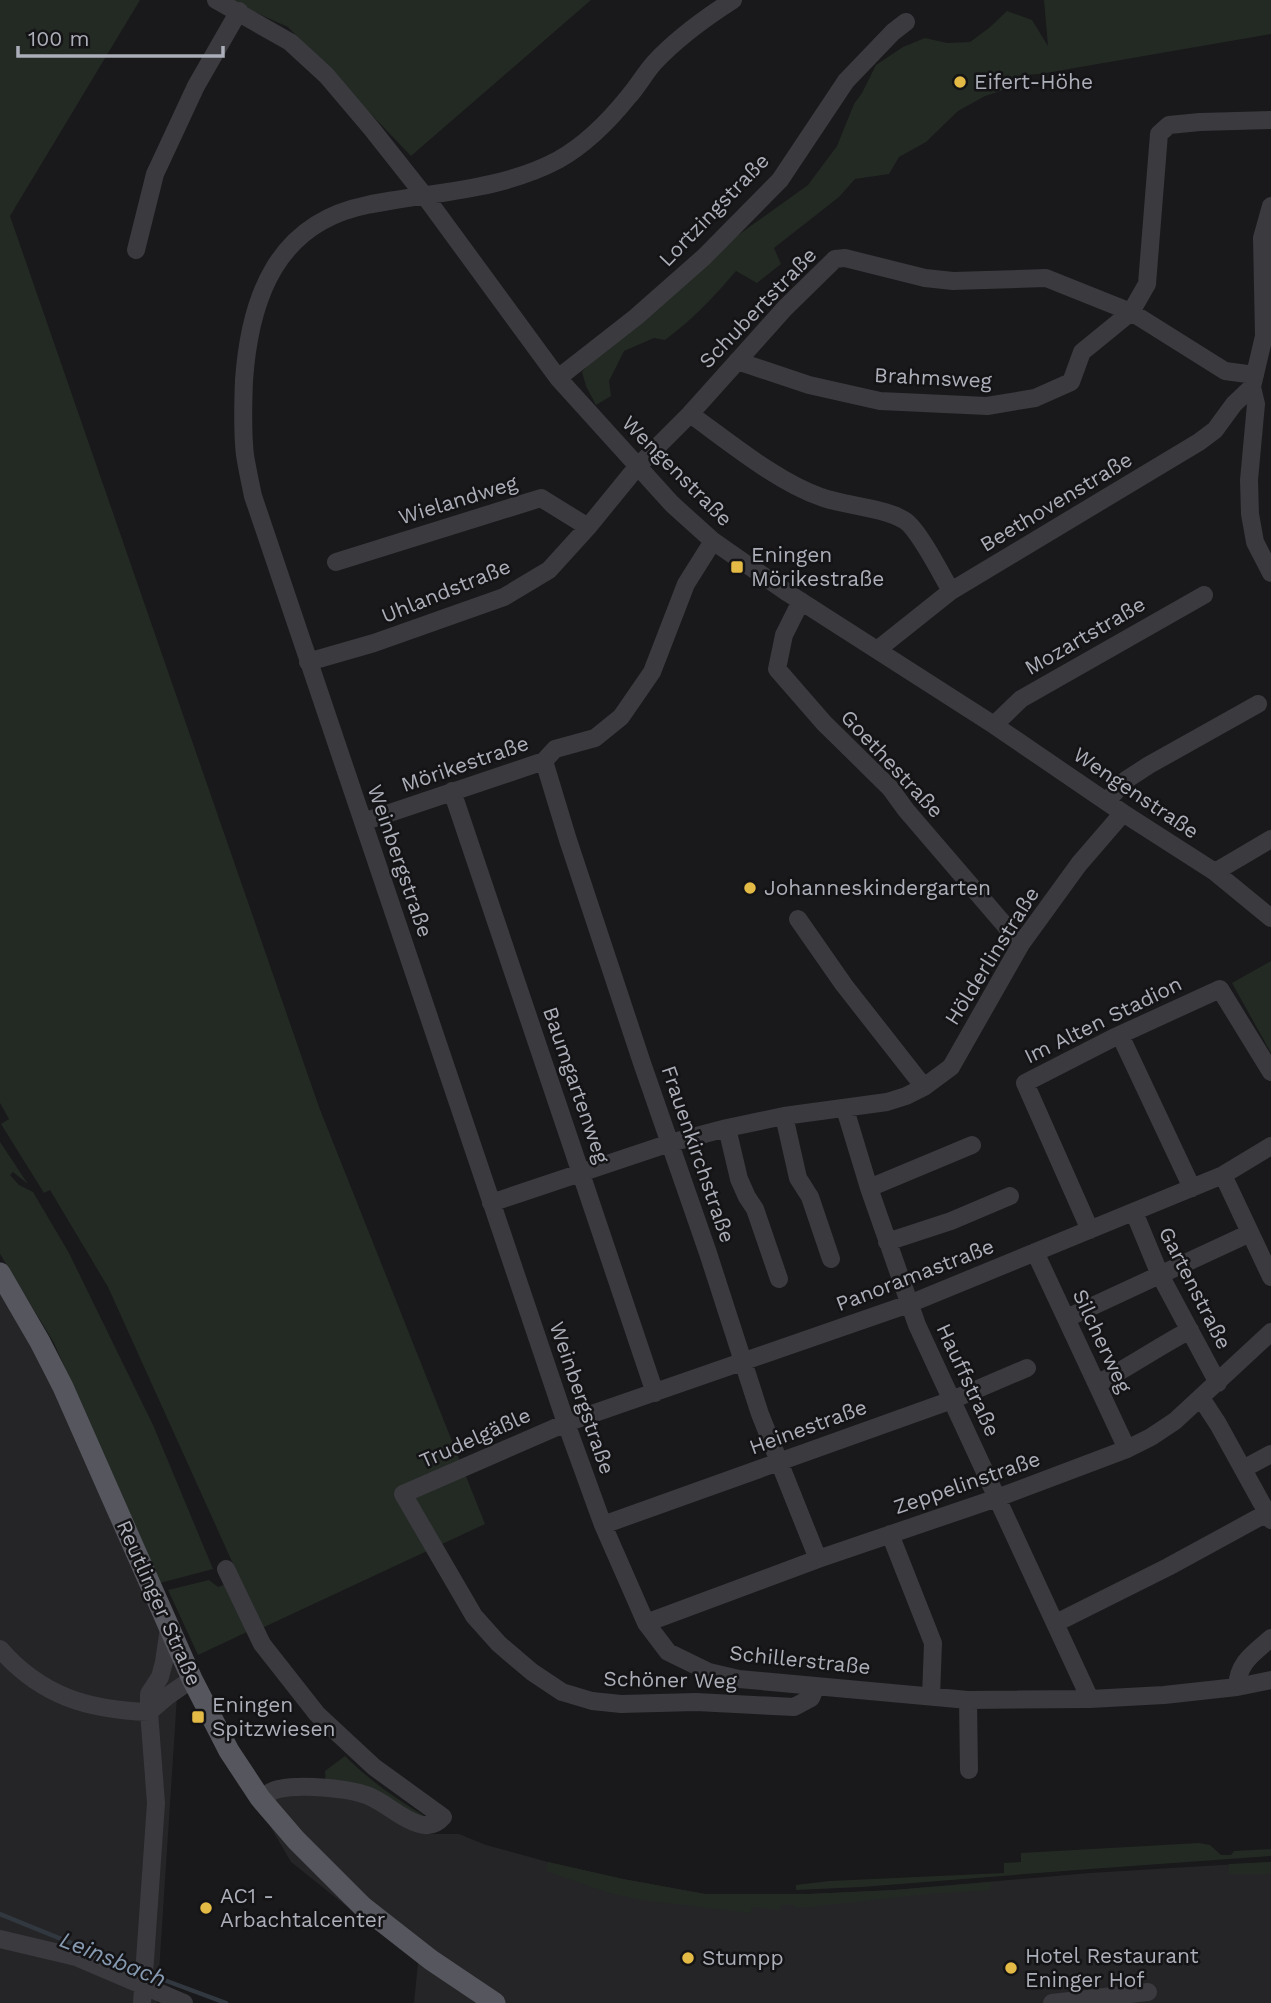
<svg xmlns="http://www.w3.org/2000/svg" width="1271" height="2003" font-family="'Work Sans',sans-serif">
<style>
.built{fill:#252527}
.green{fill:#232a24}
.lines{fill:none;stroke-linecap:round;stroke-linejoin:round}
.stream{stroke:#31383f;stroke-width:4.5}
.minor{stroke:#3a3a3f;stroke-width:18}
.major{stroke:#56575e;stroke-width:21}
.poi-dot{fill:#e4ba46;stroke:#141315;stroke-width:2.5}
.labels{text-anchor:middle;stroke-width:5;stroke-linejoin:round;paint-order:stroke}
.poi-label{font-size:21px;fill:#acafb9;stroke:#141315;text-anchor:start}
.street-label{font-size:21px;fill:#acafb9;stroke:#141315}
.water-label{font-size:23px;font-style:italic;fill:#869ab1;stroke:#141315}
</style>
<rect width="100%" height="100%" fill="#19181a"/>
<!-- built -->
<path class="built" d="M0,1277L20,1310L179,1666L157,2003H0Z
M281,1793L354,1796L412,1828L428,1834H459L486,1845L548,1862L623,1879L705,1894H808L894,1890L1090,1873L1271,1862V2003H414L418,1963L291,1862L252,1795Z"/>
<!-- green -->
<path class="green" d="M0,0H140L10,216L319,1107L485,1524L262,1628L108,1287L50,1190L44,1193L1,1124L9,1119L0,1103Z
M228,0H591L411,156L288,27Z
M1044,0H1271V34L1040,74L1024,75L1012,87L985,96L958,111L926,142L899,157L889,174L855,179L839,197L774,248L781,264L757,283L736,271C714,297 692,320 665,340L654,338L624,351L609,381L611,396L596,405L586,386L582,372L600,350L706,258L808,185L837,146L854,104L862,93L876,65L903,47L925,38L947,43L970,42L989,28L1007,11L1032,20L1048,46Z
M1271,961V1053L1232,983Z
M0,1142L28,1184L13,1172L10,1175L19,1185L33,1192L69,1253L153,1425L213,1569L160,1583L54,1343L0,1254Z
M209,1580L218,1587L224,1585L247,1632L198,1655L168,1590Z
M345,1756C369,1780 396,1799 426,1817L423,1820L326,1784L325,1771Z
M1199,1843L1210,1845L1221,1855H1231L1234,1851L1271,1849V1856L1090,1869L862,1887L796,1890V1885L829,1881L1004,1873V1863L1021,1862V1853Z
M548,1862L623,1879L705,1894H808L894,1890L991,1882L990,1890L927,1894L810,1907L795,1908L794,1905H781L780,1910L752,1907L751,1913L641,1900L609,1893L546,1871Z
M1271,1862V1874H1229V1864Z"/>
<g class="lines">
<!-- stream -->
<path class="stream" d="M0,1914L140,1971
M148,1974L226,2003"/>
<!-- minor -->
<path class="minor" d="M216,0L290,42L326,75L371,128L424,195L558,378L672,504L713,541L788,593L994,725L1123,813L1215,872L1271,918
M733,0C705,18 677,38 654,63C645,73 638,86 629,96C609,121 585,145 558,160C500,191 431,192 367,205C277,223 250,297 244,380C243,405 242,430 245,455C247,468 250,482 253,496L566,1423L603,1525L646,1623L668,1652L709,1672L739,1679L968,1700L1090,1699L1164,1695L1237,1687L1271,1680
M1271,206L1262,238L1264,336L1252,387L1256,404L1249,480L1250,514L1255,542L1271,573
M136,250L155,174L196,86L239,11
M737,361L809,385L880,401L987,406L1035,398L1071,382L1082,352L1131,312L1147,284L1159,134L1169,125L1200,122L1271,120
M558,378L636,317L704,257L780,180L846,81L893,32L906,22
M690,414C728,441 777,482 821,497C844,506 891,508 908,523C922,536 941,574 951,591
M336,562L541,498L588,527
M801,601L784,635L777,669L824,723L890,788L906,810L1021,944
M877,650L951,591L1199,442L1215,430L1234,404L1252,387
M308,662L374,643L504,597L549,570L588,527L637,467L690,414L785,308L835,259L845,258L925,278L953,281L1046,278L1131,312L1225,371L1255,375
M994,725L1021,699L1204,595
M544,761L568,840L642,1063L708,1253L760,1414L818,1559
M452,791L655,1393
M1107,801L1126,780L1149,765L1258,704
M363,822L544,761L555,749L595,738L621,717L652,672L686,584L713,541
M1215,872L1271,839
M798,919L844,985L924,1087
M1120,1035L1192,1188
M845,1109L869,1188L917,1325L1090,1699
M784,1116L798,1178L810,1197L831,1259
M727,1128L739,1179L747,1197L755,1209L779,1279
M1223,1175L1271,1277
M869,1188L972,1145
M491,1203L670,1143L727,1128L784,1116L887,1102L906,1096L924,1087L951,1067L1021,944L1079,864L1123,813
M1134,1212L1160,1275L1218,1383
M1090,1230L1025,1083L1113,1038L1220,989L1271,1072
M887,1242L951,1221L1010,1196
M1035,1252L1127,1449
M1067,1318L1250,1233
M1097,1384C1129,1367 1158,1347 1190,1330
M1201,1398L1218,1424L1271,1520
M1243,1469L1271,1454
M603,1525L952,1400L1027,1368
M890,1534L933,1643L931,1697
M226,1569L262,1644L317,1714L374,1767L443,1817C437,1824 429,1827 419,1824C402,1819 388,1805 371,1797C352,1788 300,1784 279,1789C272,1790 266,1795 260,1798
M646,1623L818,1559L997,1498L1127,1449L1151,1437L1175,1421L1271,1332
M1056,1623L1168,1567L1267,1513
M0,1649C41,1696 88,1710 149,1712
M816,1686L811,1698L794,1707L696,1702L621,1704L592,1701L562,1692L532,1672L499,1644L474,1616L403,1494L566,1423L909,1304L1223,1175L1271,1146
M1237,1687C1238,1662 1254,1653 1271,1638
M968,1700L969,1770
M149,1712L169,1695L192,1679
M0,1939L76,1957L184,2003
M142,2003L156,1803L149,1712V1694L160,1677L164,1662L169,1628
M1052,2003L1148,1992"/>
<!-- major -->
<path class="major" d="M0,1273L40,1342L63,1387L192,1679L229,1751L260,1798L296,1840L362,1906L431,1960L495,2003"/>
</g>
<!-- markers -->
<g class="poi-dot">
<circle cx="960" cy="82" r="7"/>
<rect x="730" y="560" width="14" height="14" rx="3.5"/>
<circle cx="750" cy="888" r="7"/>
<rect x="191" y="1710" width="14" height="14" rx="3.5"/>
<circle cx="206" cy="1908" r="7"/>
<circle cx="688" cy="1958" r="7"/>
<circle cx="1011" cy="1968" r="7"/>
</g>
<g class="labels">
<!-- poi labels -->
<g class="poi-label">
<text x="974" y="89">Eifert-Höhe</text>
<text x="751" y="562">Eningen<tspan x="751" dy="24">Mörikestraße</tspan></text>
<text x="764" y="895">Johanneskindergarten</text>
<text x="212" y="1712">Eningen<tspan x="212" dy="24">Spitzwiesen</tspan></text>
<text x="220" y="1903">AC1 -<tspan x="220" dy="24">Arbachtalcenter</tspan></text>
<text x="1025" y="1963">Hotel Restaurant<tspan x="1025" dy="24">Eninger Hof</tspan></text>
<text x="702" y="1965">Stumpp</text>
</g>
<!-- street labels -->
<g class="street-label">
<text transform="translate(714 210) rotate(-46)" y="7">Lortzingstraße</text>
<text transform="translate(758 308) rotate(-46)" y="7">Schubertstraße</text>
<text transform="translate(933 378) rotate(3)" y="7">Brahmsweg</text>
<text transform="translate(677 471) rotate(45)" y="7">Wengenstraße</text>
<text transform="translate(458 500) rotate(-17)" y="7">Wielandweg</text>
<text transform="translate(1056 502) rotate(-31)" y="7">Beethovenstraße</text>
<text transform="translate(446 591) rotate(-22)" y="7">Uhlandstraße</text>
<text transform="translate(1085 636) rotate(-30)" y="7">Mozartstraße</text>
<text transform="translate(465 764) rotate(-19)" y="7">Mörikestraße</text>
<text transform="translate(892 764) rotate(47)" y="7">Goethestraße</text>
<text transform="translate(1136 793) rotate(34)" y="7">Wengenstraße</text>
<text transform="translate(400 861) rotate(71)" y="7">Weinbergstraße</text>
<text transform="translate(992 956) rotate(-58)" y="7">Hölderlinstraße</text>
<text transform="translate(1103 1020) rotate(-26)" y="7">Im Alten Stadion</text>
<text transform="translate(576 1085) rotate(71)" y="7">Baumgartenweg</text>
<text transform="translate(698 1154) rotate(71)" y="7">Frauenkirchstraße</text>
<text transform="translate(915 1275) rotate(-21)" y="7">Panoramastraße</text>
<text transform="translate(1195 1288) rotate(63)" y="7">Gartenstraße</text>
<text transform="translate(1102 1341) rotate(65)" y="7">Silcherweg</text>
<text transform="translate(968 1380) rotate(65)" y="7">Hauffstraße</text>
<text transform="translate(582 1398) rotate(71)" y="7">Weinbergstraße</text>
<text transform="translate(808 1427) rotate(-20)" y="7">Heinestraße</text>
<text transform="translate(475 1438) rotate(-24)" y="7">Trudelgäßle</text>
<text transform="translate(967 1483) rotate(-19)" y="7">Zeppelinstraße</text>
<text transform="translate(159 1603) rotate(66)" y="7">Reutlinger Straße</text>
<text transform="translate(800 1660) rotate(6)" y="7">Schillerstraße</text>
<text transform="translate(670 1680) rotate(1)" y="7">Schöner Weg</text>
</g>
<!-- water labels -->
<g class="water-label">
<text transform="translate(113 1959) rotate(22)" y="8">Leinsbach</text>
</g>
</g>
<!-- scale -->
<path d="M18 46v10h205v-10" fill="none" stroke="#acafb9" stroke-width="3.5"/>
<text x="28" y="46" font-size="21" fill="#acafb9" stroke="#141315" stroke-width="5" paint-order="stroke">100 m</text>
</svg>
